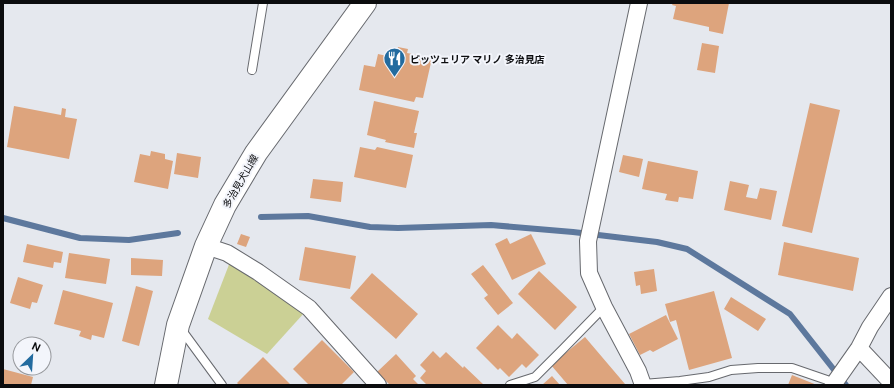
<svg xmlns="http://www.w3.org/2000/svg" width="894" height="388" font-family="'DM Sans','Noto Sans JP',sans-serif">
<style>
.green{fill:#cbd095}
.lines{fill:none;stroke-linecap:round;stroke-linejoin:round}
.stream{stroke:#5d789d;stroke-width:6}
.building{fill:#dda47d}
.service-casing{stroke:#67696e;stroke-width:10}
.minor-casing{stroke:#67696e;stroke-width:18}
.primary-casing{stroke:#67696e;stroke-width:24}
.service{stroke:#fff;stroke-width:8}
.minor{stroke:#fff;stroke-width:16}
.primary{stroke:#fff;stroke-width:22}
.labels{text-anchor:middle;stroke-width:4;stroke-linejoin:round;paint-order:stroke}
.poi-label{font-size:10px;font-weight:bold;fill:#0b0c0e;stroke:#f3f5fb;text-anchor:start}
.street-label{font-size:10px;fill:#0b0c0e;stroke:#f3f5fb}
</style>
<rect width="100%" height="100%" fill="#e5e8ee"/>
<!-- green -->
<path class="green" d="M230,262L305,312L267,354L208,319Z"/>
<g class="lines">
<!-- stream -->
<path class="stream" d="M261,217L308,216L370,227L398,228L491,225L573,232L657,242L687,249L790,314L846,385
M3,218L80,238L129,240L178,233"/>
</g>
<!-- building -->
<path class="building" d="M673,3H729L723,34L709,31V27L673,19L676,6L672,5Z
M702,43L719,46L715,73L697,70Z
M398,47L408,49L407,53L432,58L423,98L416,97L414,102L359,90L364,65L375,67L378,54L396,58Z
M374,101L419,111L414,133H417L414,148L385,142L386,140L367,135Z
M810,103L840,110L812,233L782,226Z
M14,106L61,115L62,108L66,109L65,117L77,119L69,159L7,147Z
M360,147L375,150L377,147L413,155L406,188L354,177Z
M151,151L165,154V159L173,161L168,189L134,182L140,154L150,156Z
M177,153L201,157L198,178L174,174Z
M623,155L643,159L639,177L619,172Z
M648,161L698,171L693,199L679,197L678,202L665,200L667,194L642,189Z
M313,179L343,182L341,202L310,198Z
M730,181L749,185L746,197L757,199L760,188L777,191L771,220L724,210Z
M241,234L250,237L246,247L237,244Z
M531,234L546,264L512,280L495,244L507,238L510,244Z
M784,242L859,258L853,291L778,275Z
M27,244L63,252L61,263L54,262L53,268L23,262Z
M305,247L356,256L350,289L299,280Z
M69,253L110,259L106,284L65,278Z
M131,258L163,260L162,276L131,275Z
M483,265L513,303L498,315L484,298L488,295L471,274Z
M654,269L657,291L641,294L640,285L636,286L634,272Z
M539,271L577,307L555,330L518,294Z
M372,273L418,314L396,339L350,298Z
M18,277L43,285L37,303L32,302L30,309L10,303Z
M136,286L153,291L139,346L122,341Z
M63,290L113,303L104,338L92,335L91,340L79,336L81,331L54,324Z
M714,291L732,358L689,370L676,320L670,322L665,304Z
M731,297L766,319L758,331L724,309Z
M666,315L678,339L653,352L650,350L640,355L629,334Z
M498,325L512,339L517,333L539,355L526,368L522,364L509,377L500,368L498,370L476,348Z
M585,337L625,384L624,385H568L551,365Z
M322,340L354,372L341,385H309L293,369Z
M433,351L440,358L446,352L463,368L464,366L484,385H427L420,378L426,371L420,365Z
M396,354L416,376L413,379L419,385H390L377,372Z
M263,357L291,385H239L237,383Z
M3,369L33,377L31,385H3Z
M792,375L817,385H788Z
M552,376L560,385H542Z"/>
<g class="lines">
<defs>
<path id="service" d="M252,70L263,3
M181,329L222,385
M643,384L680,381L709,377L731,370L758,368H792L827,380
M510,385L535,377L563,349L604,307"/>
<path id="minor" d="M639,3L588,241L589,273L604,307L638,371L643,385
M206,246L227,253L258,272L309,308L378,385
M859,348L891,382
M833,385L859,348L870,327L891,296"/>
<path id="primary" d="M166,385L178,325L206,246L225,205L256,153L365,3"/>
</defs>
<!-- service casing -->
<use href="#service" class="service-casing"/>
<!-- minor casing -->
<use href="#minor" class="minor-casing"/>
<!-- primary casing -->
<use href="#primary" class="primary-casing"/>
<!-- service -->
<use href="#service" class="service"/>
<!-- minor -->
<use href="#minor" class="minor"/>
<!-- primary -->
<use href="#primary" class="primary"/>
</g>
<!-- icons -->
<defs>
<symbol id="restaurant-pin" viewBox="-11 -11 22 30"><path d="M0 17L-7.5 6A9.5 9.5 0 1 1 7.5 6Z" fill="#236b9f" stroke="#f3f5fb"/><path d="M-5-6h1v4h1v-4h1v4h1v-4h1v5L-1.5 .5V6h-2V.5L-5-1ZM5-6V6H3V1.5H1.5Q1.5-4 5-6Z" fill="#fff"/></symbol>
</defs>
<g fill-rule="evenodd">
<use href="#restaurant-pin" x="382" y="46" width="25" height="34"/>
</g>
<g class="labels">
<!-- poi labels -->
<g class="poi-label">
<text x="410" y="63">ピッツェリア マリノ 多治見店</text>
</g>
<!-- street labels -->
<g class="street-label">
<text transform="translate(240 181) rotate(-60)" y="4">多治見犬山線</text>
</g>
</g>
<!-- border -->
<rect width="894" height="388" fill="none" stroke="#0b0c0e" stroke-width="8"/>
<!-- north arrow -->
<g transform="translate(32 356) rotate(25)"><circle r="19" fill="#f3f5fb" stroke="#96989c"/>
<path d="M0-3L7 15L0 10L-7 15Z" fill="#236b9f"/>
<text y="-6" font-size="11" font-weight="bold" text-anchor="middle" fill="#0b0c0e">N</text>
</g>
</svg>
